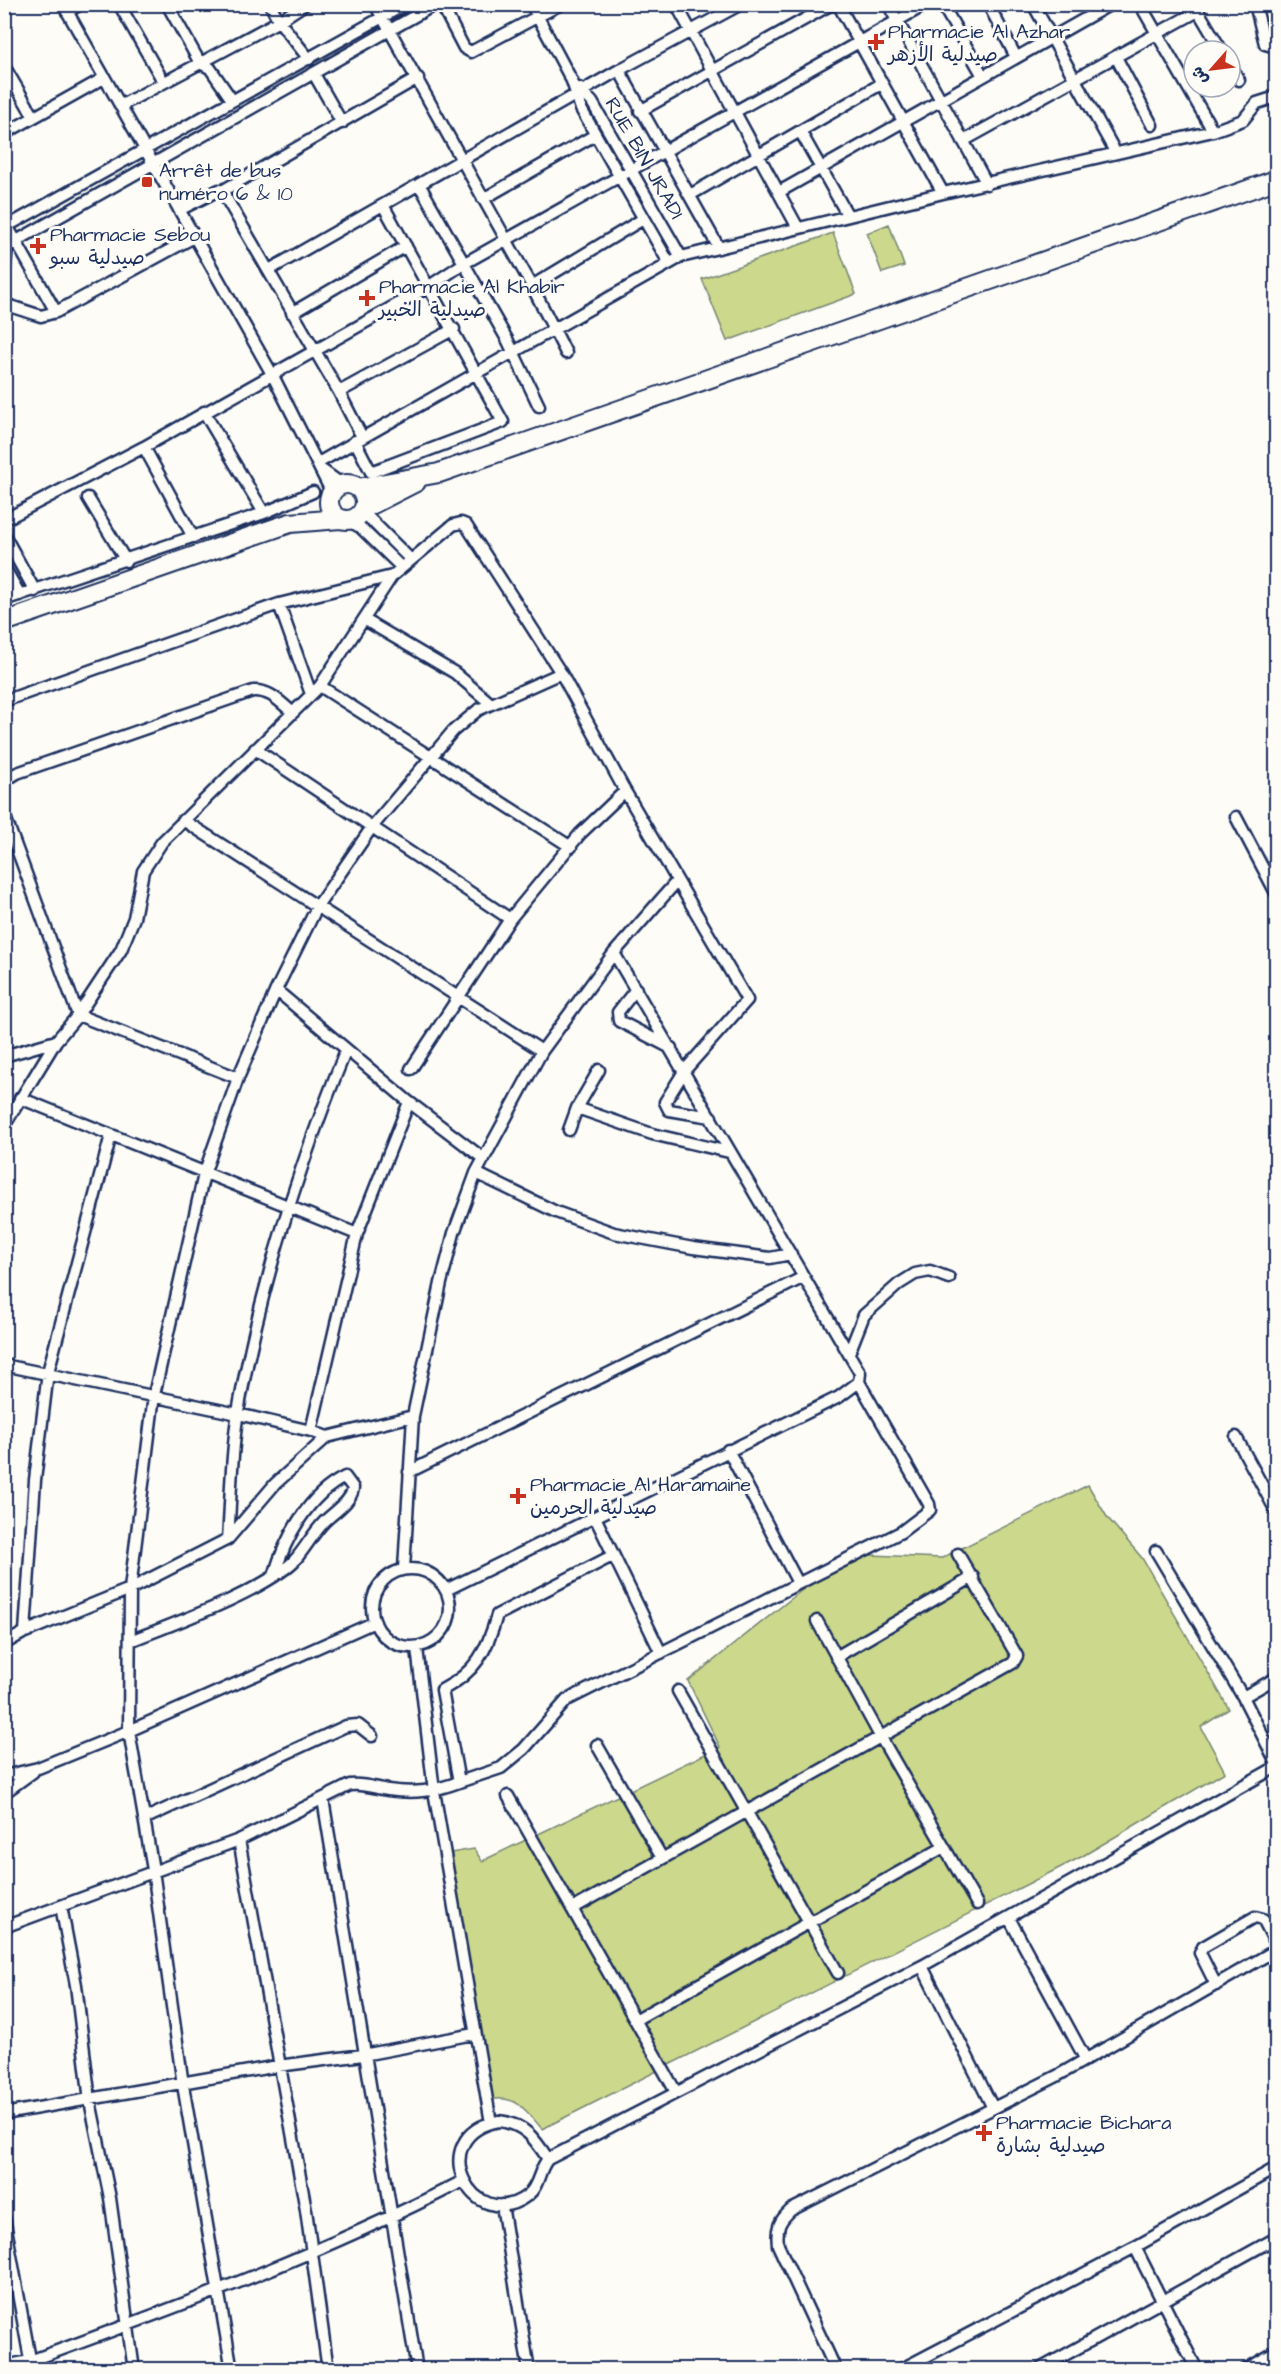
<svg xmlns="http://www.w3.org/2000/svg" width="1281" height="2374" font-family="'Architects Daughter','Playpen Sans Arabic',sans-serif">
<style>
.green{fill:#ccd88b;stroke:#748474;stroke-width:1.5}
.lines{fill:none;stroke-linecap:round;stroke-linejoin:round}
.street-casing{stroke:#1b2f5e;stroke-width:15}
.primary-casing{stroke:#1b2f5e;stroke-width:22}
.street{stroke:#fdfcf7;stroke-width:10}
.primary{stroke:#fdfcf7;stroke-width:18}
.poi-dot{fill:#c8321e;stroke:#fdfcf7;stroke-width:2}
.labels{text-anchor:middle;stroke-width:6;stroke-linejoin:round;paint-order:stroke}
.poi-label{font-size:20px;fill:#1b2f5e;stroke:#fdfcf7;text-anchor:start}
.street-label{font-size:20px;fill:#1b2f5e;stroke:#fdfcf7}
</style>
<rect width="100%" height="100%" fill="#fdfcf7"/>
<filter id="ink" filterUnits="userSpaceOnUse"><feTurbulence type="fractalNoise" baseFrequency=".0167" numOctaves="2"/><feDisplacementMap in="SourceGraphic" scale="12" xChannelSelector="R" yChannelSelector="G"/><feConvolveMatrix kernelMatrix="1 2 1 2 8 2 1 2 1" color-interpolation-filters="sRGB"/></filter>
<g filter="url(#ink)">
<!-- green -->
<path class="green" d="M889,224L904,266L882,273L867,233Z
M833,233L856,294L727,341L702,279Z
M1088,1485L1107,1517L1142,1558L1229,1709L1201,1727L1225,1772L1081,1857L542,2129C526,2110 516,2094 489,2100L450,1853L474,1849L482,1861L720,1747L688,1681L802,1590L842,1564L871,1555L942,1558Z"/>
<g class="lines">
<defs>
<path id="street" d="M63,4L272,374L332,493
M119,4L163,81
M167,4L200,63L210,68L232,100
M270,4L279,21L309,59
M375,4L532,286L566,353
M441,4L464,48L471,52L561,4
M531,4L572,81L581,109L669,263
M676,4L798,228
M838,4L943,193
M888,4L987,184
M942,4L983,76
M988,4L1016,57
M1033,4L1113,148
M1140,4L1213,131
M1194,4L1222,51
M1255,4L1265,44L1276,47
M67,12L80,4
M1116,57L1152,125
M1230,65L1239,80
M4,66L34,117
M619,70L719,248
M314,74L342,123
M579,88L592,102L681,257
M120,106L279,21L305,4
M640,111L832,4
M800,131L848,216
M4,134L104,78
M963,141L1198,11
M419,184L508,341L539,406
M222,191L418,78
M779,192L1111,4
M690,195L881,84
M483,199L595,135
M179,210L219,190L222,191L339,392L362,437
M5,222L56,312
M4,228L406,4
M4,248L436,4
M269,270L619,70L741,4
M4,275L7,247L5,243
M532,286L643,219
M4,304L41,316L56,312L194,237
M292,313L406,246
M339,392L454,329
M204,412L264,513
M355,441L371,472L503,422L383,205
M144,447L193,537
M318,463L681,257L943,193L1213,131L1243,120L1257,103L1276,97
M322,470L343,485
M88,498L126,561
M363,512L410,559
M4,520L144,447L428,287L463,264L927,4
M347,520L360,527L401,567
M4,535L35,591
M4,567L20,595
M4,600L264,513L313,492
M279,604L311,694
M365,620L455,673L490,703
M320,686L571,847
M4,701L279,604L392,576
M255,749L510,919
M4,781L17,773L253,691C270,690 279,701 292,712
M4,814L78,1015L238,1078
M1236,817L1276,893
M183,820L542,1051
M636,989L618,1012L619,1021L671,1048
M276,990L409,1102L484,1159
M4,1056L56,1041
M411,1069L510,919L580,834L625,791
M20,1098L357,1234
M577,1108L652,1134L729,1152
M4,1126L56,1041L78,1015L121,950L134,918L143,871L162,842L320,686L392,576L453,525L461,523L466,525L561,673L625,791L747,1000L685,1070L665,1102L669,1110L711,1117
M569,1130L577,1108L599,1070
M476,1173L556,1212L614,1233L693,1248L770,1258L791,1254
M849,1353L864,1315L899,1284L915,1274L930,1271L949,1278
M4,1365L238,1414L311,1431L327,1437
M311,1431L357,1234L409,1102
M1236,1437L1276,1511
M728,1450L798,1583
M409,1472L804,1277
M595,1517L661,1653
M228,1539C231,1497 231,1453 238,1412C260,1287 298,1167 346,1050
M1156,1551L1243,1697L1276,1762
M612,1556L497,1615C487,1651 476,1672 442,1690L459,1782L501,1768L524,1749L567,1700L901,1532L930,1510L929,1504L859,1382
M404,1569L413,1416L441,1283L454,1233L476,1173L542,1051L614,953L677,881
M372 1608a39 39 0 1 1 78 0a39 39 0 1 1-78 0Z
M446,1590L839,1397L859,1382L860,1373L614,953
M817,1621L880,1736L977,1904
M25,1632L35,1480L48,1372L111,1135
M130,1641C173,1624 262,1592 294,1561C305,1549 313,1533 325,1521C334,1512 352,1501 353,1488L345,1477C308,1495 285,1538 274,1576
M4,1644L25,1632L130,1589L228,1539L275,1484L327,1437L413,1416
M417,1648L434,1791L491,2123
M836,1657L973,1577
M678,1691L838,1973
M1243,1697L1276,1678
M597,1745L662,1858
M4,1776L38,1768L129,1731L375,1622
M4,1793L33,1772
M508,1796L676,2092
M323,1799L417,2370
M144,1819L346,1726L358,1725L372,1736
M239,1840L306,2210L328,2370
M61,1906L76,1985L90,2101L110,2198L134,2370
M572,1909L1013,1663L1017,1656L958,1554
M1009,1918L1086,2060
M4,1927L239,1840L350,1785C364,1783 374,1788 388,1790C414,1794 435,1791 459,1782
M922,1966L993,2108
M1216,1985L1200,1953L1203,1947L1255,1917L1263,1919L1276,1944
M635,2020L944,1847
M4,2114L278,2066L363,2055L474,2034
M499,2121C525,2124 535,2139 548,2159C538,2170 540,2185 528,2195C472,2238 422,2135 499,2121Z
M548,2159L922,1966L1276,1767
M502,2205L529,2370
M4,2217L32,2370
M1135,2247L1197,2370
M4,2366L30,2361C177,2307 324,2253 463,2181
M232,2370L183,2085L153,1870L129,1731L130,1589L154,1395L204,1174L238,1078L276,990L317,907L372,827L453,731L478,710L561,673
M836,2370L778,2245C776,2228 779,2221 791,2210L1057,2076L1276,1950
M900,2370L1135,2247L1276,2168
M1038,2370L1276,2238
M1245,2370L1276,2352"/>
<path id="primary" d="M329 502a18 18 0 1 1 36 0a18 18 0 1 1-36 0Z
M358,488L439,473L1276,180
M365,508L416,482
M4,622L290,523L340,519"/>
</defs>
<!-- street casing -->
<use href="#street" class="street-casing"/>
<!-- primary casing -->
<use href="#primary" class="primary-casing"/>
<!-- street -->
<use href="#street" class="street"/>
<!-- primary -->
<use href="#primary" class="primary"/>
</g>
</g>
<!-- markers -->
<g class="poi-dot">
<path d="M873 33h6v6h6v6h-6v6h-6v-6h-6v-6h6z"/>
<rect x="141" y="176" width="12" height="12" rx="3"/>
<path d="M35 237h6v6h6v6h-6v6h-6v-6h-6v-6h6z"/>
<path d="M364 289h6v6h6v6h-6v6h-6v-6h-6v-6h6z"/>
<path d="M515 1487h6v6h6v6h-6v6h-6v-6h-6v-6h6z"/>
<path d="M981 2124h6v6h6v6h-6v6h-6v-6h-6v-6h6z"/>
</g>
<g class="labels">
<!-- poi labels -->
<g class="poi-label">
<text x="888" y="38">Pharmacie Al Azhar<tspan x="888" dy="23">صيدلية الأزهر</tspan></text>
<text x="159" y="177">Arrêt de bus<tspan x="159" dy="23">numéro 6 &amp; 10</tspan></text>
<text x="50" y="241">Pharmacie Sebou<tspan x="50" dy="23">صيدلية سبو</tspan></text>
<text x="379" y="293">Pharmacie Al Khabir<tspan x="379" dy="23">صيدلية الخبير</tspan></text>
<text x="530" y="1491">Pharmacie Al Haramaine<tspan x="530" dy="23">صيدلية الحرمين</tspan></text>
<text x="996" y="2129">Pharmacie Bichara<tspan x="996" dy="23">صيدلية بشارة</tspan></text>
</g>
<!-- street labels -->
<g class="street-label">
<text transform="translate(645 158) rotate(60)" y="7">RUE BIN JRADI</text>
</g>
</g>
<!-- margin -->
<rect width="1281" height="2374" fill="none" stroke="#fdfcf7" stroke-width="24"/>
<rect x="12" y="12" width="1257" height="2350" fill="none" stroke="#1b2f5e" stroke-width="2" filter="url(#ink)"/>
<!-- north arrow -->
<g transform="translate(1212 69) rotate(242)"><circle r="28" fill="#fdfcf7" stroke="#a3aaba" stroke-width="1.5"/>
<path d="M0-4.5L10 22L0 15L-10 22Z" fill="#c8321e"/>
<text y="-9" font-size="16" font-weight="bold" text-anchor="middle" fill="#1b2f5e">ش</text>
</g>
</svg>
